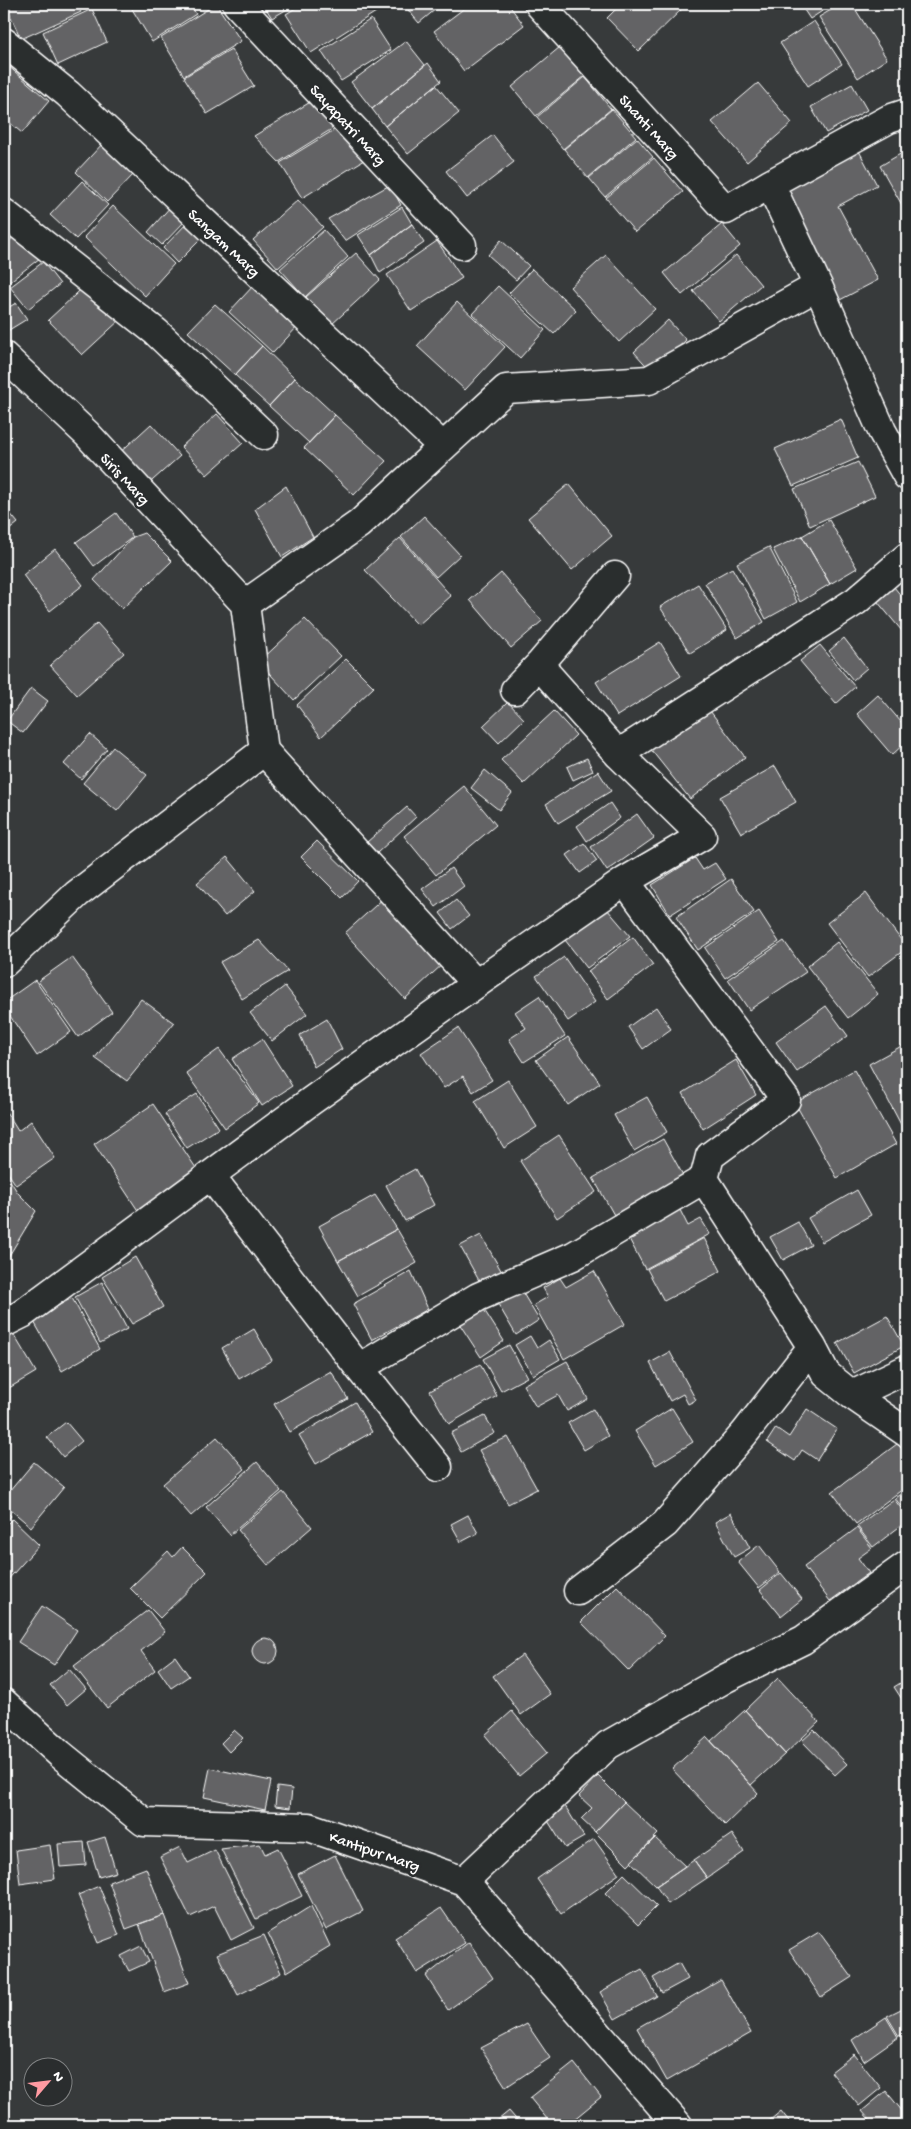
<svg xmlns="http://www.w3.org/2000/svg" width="911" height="2129" font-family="'Gochi Hand',sans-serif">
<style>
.building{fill:#636465;stroke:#fff}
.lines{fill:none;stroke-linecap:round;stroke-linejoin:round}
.street-casing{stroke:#fff;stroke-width:31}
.street{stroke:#2a2d2e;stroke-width:28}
.labels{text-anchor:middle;stroke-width:5;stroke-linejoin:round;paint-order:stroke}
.street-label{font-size:16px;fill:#fff;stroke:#2a2d2e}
</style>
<rect width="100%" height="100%" fill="#373a3b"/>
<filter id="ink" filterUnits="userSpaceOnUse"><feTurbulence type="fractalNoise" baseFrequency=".02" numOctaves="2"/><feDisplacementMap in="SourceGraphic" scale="10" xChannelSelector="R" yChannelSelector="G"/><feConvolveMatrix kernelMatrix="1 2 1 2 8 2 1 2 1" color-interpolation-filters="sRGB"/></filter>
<g filter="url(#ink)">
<!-- building -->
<path class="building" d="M5,4H77L81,12L21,39Z
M129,4H190L196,14L152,42Z
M216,4L241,41L184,76L161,38Z
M263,4H296L272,18Z
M302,4H370L376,12L311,53L286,14Z
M403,4H442L419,23Z
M470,4H508L524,25L464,71L434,31Z
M621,4H682L685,6L639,51L607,18Z
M800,4H833L810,19Z
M841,4H852L887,59L858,78L819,17Z
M92,9L107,42L58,65L43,32Z
M371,19L391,50L341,81L321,51Z
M814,21L842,64L808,86L780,43Z
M406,41L425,65L372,109L351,82Z
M560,47L585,76L536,116L512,87Z
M231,49L254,86L207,114L184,77Z
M428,63L441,81L385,126L372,109Z
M7,65L49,101L22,133L4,118V68Z
M585,77L611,109L563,149L537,117Z
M758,83L792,123L747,162L712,122Z
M852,84L867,110L826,133L811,107Z
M436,85L459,113L408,154L385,126Z
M312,101L335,127L279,162L254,136Z
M612,109L636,137L588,178L564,149Z
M342,125L364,160L302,198L280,163Z
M493,135L514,162L467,198L446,171Z
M637,138L653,157L605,197L589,178Z
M104,142L136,172L107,202L76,172Z
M858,149L877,185L838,206L878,280L838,301L780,190Z
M907,150V214L880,166Z
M654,158L683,192L635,232L606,198Z
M82,181L108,205L76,239L50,215Z
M390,185L401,205L345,241L328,219Z
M298,200L323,227L278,268L253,240Z
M172,205L187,219L162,245L148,232Z
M113,206L174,264L145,296L84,237Z
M402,207L412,224L371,255L358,235Z
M189,221L204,236L177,263L163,248Z
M412,224L424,243L380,273L371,255Z
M722,224L740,246L682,295L664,273Z
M324,230L348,257L305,297L280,269Z
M20,232L40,258L4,286V245Z
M501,240L529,266L516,280L488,255Z
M437,241L462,278L411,311L387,275Z
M356,253L380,280L331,325L306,297Z
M606,255L655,309L619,342L570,287Z
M736,255L761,285L719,321L693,291Z
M43,262L60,284L28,309L10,287Z
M532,269L576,310L554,334L509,293Z
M89,282L122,318L82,355L48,320Z
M254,285L298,326L273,353L229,312Z
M498,286L545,330L520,358L472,314Z
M457,302L505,347L465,390L417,346Z
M16,303L27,319L4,333V310Z
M215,304L262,346L235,375L188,332Z
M668,320L686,340L652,372L634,352Z
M262,346L295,378L269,406L235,375Z
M295,378L335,415L309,443L269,406Z
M217,414L243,443L207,475L181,447Z
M335,415L386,461L354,495L304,448Z
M841,419L858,458L793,486L775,449Z
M151,424L180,456L144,488L116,456Z
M858,462L875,496L810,526L794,489Z
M569,484L612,536L572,570L528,518Z
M286,486L313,537L282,557L255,509Z
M4,506L18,523L4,534Z
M116,513L133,537L94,566L76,542Z
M424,516L460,555L436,577L401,537Z
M829,520L857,568L830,584L802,536Z
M144,533L172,561L122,609L94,580L133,537Z
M802,536L830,584L800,602L773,549Z
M400,538L451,596L418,625L365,570Z
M769,547L797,602L766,619L737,563Z
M55,549L83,585L50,611L23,575Z
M732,568L764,622L737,638L705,583Z
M501,573L542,621L511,648L470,600Z
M698,584L727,630L690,653L660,607Z
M894,587L907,603V637L877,601Z
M305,619L341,656L294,700L259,662Z
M97,623L124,653L77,695L50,665Z
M844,638L867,668L853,680L829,651Z
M660,642L681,676L617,716L596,682Z
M820,645L855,687L836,704L800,661Z
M346,659L374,687L321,737L297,705Z
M31,688L48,701L23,733L7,721Z
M878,695L907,729V741L892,755L857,714Z
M508,702L524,719L499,743L483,726Z
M704,703L745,757L690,799L648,746Z
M554,711L576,735L524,784L501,760Z
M4,729L10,736L4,741Z
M90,734L107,749L81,779L64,764Z
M113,747L147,775L117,811L83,783Z
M587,758L593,771L573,780L567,767Z
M775,766L796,802L741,833L720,797Z
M485,770L512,793L499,810L471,788Z
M598,771L611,791L558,823L546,804Z
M464,786L496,825L436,875L404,836Z
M610,803L620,818L587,841L577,826Z
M407,807L416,817L377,853L367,842Z
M637,814L654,838L607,871L591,847Z
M317,841L358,881L342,898L301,857Z
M584,843L597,861L580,873L567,855Z
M227,857L255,891L225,916L197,883Z
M695,858L703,870L715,863L726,879L670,915L652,885Z
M451,868L464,886L436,907L422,889Z
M731,879L754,912L698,950L676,917Z
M866,893L907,948L868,977L827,923Z
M386,896L445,962L405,999L345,933Z
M456,900L469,916L452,929L440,913Z
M607,909L630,936L587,968L565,940Z
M759,911L779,942L725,978L705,948Z
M633,937L653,965L608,999L588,971Z
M259,940L288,971L242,999L220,962Z
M784,941L806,972L749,1010L728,979Z
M837,942L878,994L848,1018L807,966Z
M72,957L112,1012L78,1037L38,981Z
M564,957L595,1002L568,1021L536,976Z
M35,980L71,1032L37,1056L4,1007V1002Z
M285,986L307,1014L272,1041L250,1013Z
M539,996L565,1036L524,1062L509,1039L526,1028L515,1012Z
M141,999L174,1023L127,1081L95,1058Z
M826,1006L848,1036L797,1072L776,1042Z
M656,1007L671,1029L643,1049L628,1027Z
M327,1019L342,1049L314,1067L300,1035Z
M458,1028L492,1080L473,1092L463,1076L444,1088L421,1053Z
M568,1037L600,1083L568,1105L536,1060Z
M262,1039L292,1086L262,1106L232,1059Z
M907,1043V1136L869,1064Z
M219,1049L259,1103L225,1128L186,1073Z
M736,1060L756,1095L703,1129L683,1093Z
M854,1070L896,1144L837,1178L795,1103Z
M508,1080L537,1127L504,1148L475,1101Z
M197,1094L219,1128L187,1148L165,1114Z
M647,1097L667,1132L634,1151L614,1115Z
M153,1104L198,1171L139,1212L94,1144Z
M5,1110L18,1131L31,1121L55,1158L16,1185L4,1167Z
M559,1135L596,1192L557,1218L520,1161Z
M663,1139L684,1177L614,1215L593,1178Z
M415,1169L434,1205L405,1221L386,1185Z
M4,1171L18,1193L36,1211L4,1264Z
M857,1190L871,1215L822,1242L808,1218Z
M375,1195L397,1229L338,1261L319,1226Z
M679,1208L688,1226L701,1219L710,1234L645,1269L627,1235Z
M798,1222L811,1245L783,1260L770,1237Z
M397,1229L417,1263L358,1296L338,1261Z
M481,1235L503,1274L482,1286L460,1246Z
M704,1238L721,1271L664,1301L647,1269Z
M135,1257L163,1307L132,1324L102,1277Z
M411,1271L428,1309L372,1340L353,1304Z
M594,1271L625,1324L564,1359L534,1305L548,1297L543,1288L560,1278L566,1287Z
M102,1282L127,1329L100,1343L75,1297Z
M521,1290L539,1320L516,1335L498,1304Z
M72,1298L100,1349L62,1371L33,1320Z
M479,1302L504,1341L481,1357L455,1317Z
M887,1316L904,1346L854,1373L837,1343Z
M254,1329L272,1360L239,1379L222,1348Z
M11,1330L36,1372L4,1391V1334Z
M530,1336L537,1348L549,1340L560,1359L533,1375L515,1345Z
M509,1345L527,1377L501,1391L483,1359Z
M670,1352L696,1400L688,1404L683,1394L670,1401L650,1363Z
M567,1361L588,1399L567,1411L558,1395L536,1407L523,1385Z
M480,1364L497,1396L449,1424L430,1391Z
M331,1371L348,1399L290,1432L274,1404Z
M355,1402L372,1432L316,1464L299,1435Z
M672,1408L693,1442L656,1465L635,1431Z
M593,1409L608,1436L584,1450L568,1423Z
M807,1409L837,1429L817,1460L802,1450L795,1461L767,1442L776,1428L789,1437Z
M485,1416L495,1433L461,1452L451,1433Z
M66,1422L82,1441L63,1457L47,1437Z
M217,1437L245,1469L191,1516L163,1484Z
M508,1437L537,1489L508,1504L479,1450Z
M897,1444L907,1454V1486L856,1524L832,1492Z
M34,1462L64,1487L31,1527L4,1504V1498Z
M257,1462L281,1491L230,1535L206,1507Z
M907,1489V1514L895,1498Z
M283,1492L312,1527L268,1565L238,1530Z
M894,1499L907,1516V1521L873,1547L857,1526Z
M4,1509L11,1516L4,1523Z
M731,1513L750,1548L734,1557L715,1522Z
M468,1515L478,1533L461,1542L451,1524Z
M12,1519L39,1545L4,1584V1527Z
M857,1528L872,1548L858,1558L869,1573L830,1601L804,1567Z
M759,1545L780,1572L759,1588L738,1562Z
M182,1547L207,1572L160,1618L130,1588L168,1551L173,1557Z
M781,1573L802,1599L781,1616L760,1590Z
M617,1586L665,1636L629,1671L581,1622Z
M42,1606L77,1630L54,1665L18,1642Z
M148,1610L165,1632L141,1651L155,1670L107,1708L74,1666Z
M252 1651a13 13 0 1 1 26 0a13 13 0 1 1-26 0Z
M522,1655L550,1694L521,1715L493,1676Z
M175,1656L189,1676L171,1688L158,1669Z
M69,1669L86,1689L67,1705L50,1685Z
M778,1678L819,1722L785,1754L745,1710Z
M907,1679V1707L894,1687Z
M745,1710L785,1754L751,1785L711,1741Z
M512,1711L547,1753L519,1776L485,1735Z
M234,1730L243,1738L229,1752L221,1743Z
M814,1730L847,1764L835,1775L802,1741Z
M707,1737L758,1793L725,1825L672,1769Z
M210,1768L271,1781L265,1810L204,1797Z
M598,1776L624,1802L595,1832L581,1819L592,1808L579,1796Z
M277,1787L292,1789L290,1808L275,1806Z
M562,1801L584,1837L565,1848L543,1813Z
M624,1802L658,1834L628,1865L595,1832Z
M732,1834L744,1852L707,1878L694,1860Z
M105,1837L116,1872L99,1877L88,1842Z
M655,1838L685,1866L656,1886L631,1862Z
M594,1839L619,1874L561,1914L537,1879Z
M84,1842L86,1865L60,1867L58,1844Z
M260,1844L265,1854L278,1848L302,1896L256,1919L221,1849Z
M50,1845L55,1879L20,1884L16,1850Z
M180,1847L188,1863L215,1850L254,1928L231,1940L214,1906L190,1917L160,1857Z
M335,1855L363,1911L326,1930L298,1874Z
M694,1860L707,1878L668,1904L656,1886Z
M146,1868L164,1915L126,1929L109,1882Z
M624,1874L657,1906L638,1925L605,1893Z
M99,1886L119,1935L98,1943L78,1895Z
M311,1906L330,1946L287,1972L268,1933Z
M441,1908L465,1943L417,1973L395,1938Z
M164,1915L189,1983L164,1992L139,1924Z
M819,1932L852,1977L821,1997L789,1950Z
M264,1935L281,1973L238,1995L217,1954Z
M469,1942L493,1978L448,2010L426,1976Z
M141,1946L149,1962L129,1971L121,1956Z
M679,1963L688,1979L662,1993L653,1978Z
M642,1969L657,1996L615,2019L600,1992Z
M721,1980L751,2033L667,2081L637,2028Z
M907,2006V2032L899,2036L887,2016Z
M886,2017L898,2037L864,2061L852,2040Z
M527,2024L550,2058L506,2087L481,2048Z
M854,2054L881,2088L859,2106L831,2072Z
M574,2063L601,2097L567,2125H552L530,2098Z
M886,2091L907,2117V2125H874L862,2111Z
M509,2111L521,2125H492Z
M781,2111L792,2125H764Z"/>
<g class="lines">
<defs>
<path id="street" d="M237,4L462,245
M539,4L726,210L770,184L889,119L907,113
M4,42L68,94L443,447
M770,184L818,286L882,431L907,476
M4,213L156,332L264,435
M4,356L87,434L245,604
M515,690L539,665L615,576
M264,751L245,604L359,524L506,389L649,380L818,286
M618,754L856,601L907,557
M4,963L77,894L264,751L476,984
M210,1175L359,1368L478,1297L573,1256L704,1179L710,1156L786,1100L625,881
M704,1179L812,1347L826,1374L852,1395L907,1433
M4,1323L22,1314L311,1101L476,984L625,881L702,836L618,754L539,665
M359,1368L438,1467
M852,1395L907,1369
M578,1591L665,1524L744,1434L812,1347
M4,1703L60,1754L144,1822L309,1827L464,1881L678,2125
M464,1881L608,1745L726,1678L803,1640L907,1565"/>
</defs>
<!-- street casing -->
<use href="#street" class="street-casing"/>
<!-- street -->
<use href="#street" class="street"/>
</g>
</g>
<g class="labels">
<!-- street labels -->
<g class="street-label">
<text transform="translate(349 124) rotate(47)" y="6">Sayapatri Marg</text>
<text transform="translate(650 126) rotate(48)" y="6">Shanti Marg</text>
<text transform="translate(225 242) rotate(43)" y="6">Sangam Marg</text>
<text transform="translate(126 478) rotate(47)" y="6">Siris Marg</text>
<text transform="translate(375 1850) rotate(19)" y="6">Kantipur Marg</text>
</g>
</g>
<!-- margin -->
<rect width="911" height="2129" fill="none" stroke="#2a2d2e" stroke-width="20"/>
<rect x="10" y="10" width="891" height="2109" fill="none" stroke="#fff" stroke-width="2" filter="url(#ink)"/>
<!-- north arrow -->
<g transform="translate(48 2082) rotate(62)"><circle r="24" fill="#2a2d2e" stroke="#7f8182"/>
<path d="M0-4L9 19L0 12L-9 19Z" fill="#ff9aa2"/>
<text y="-8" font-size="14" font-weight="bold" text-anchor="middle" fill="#ffffff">N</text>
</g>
</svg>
